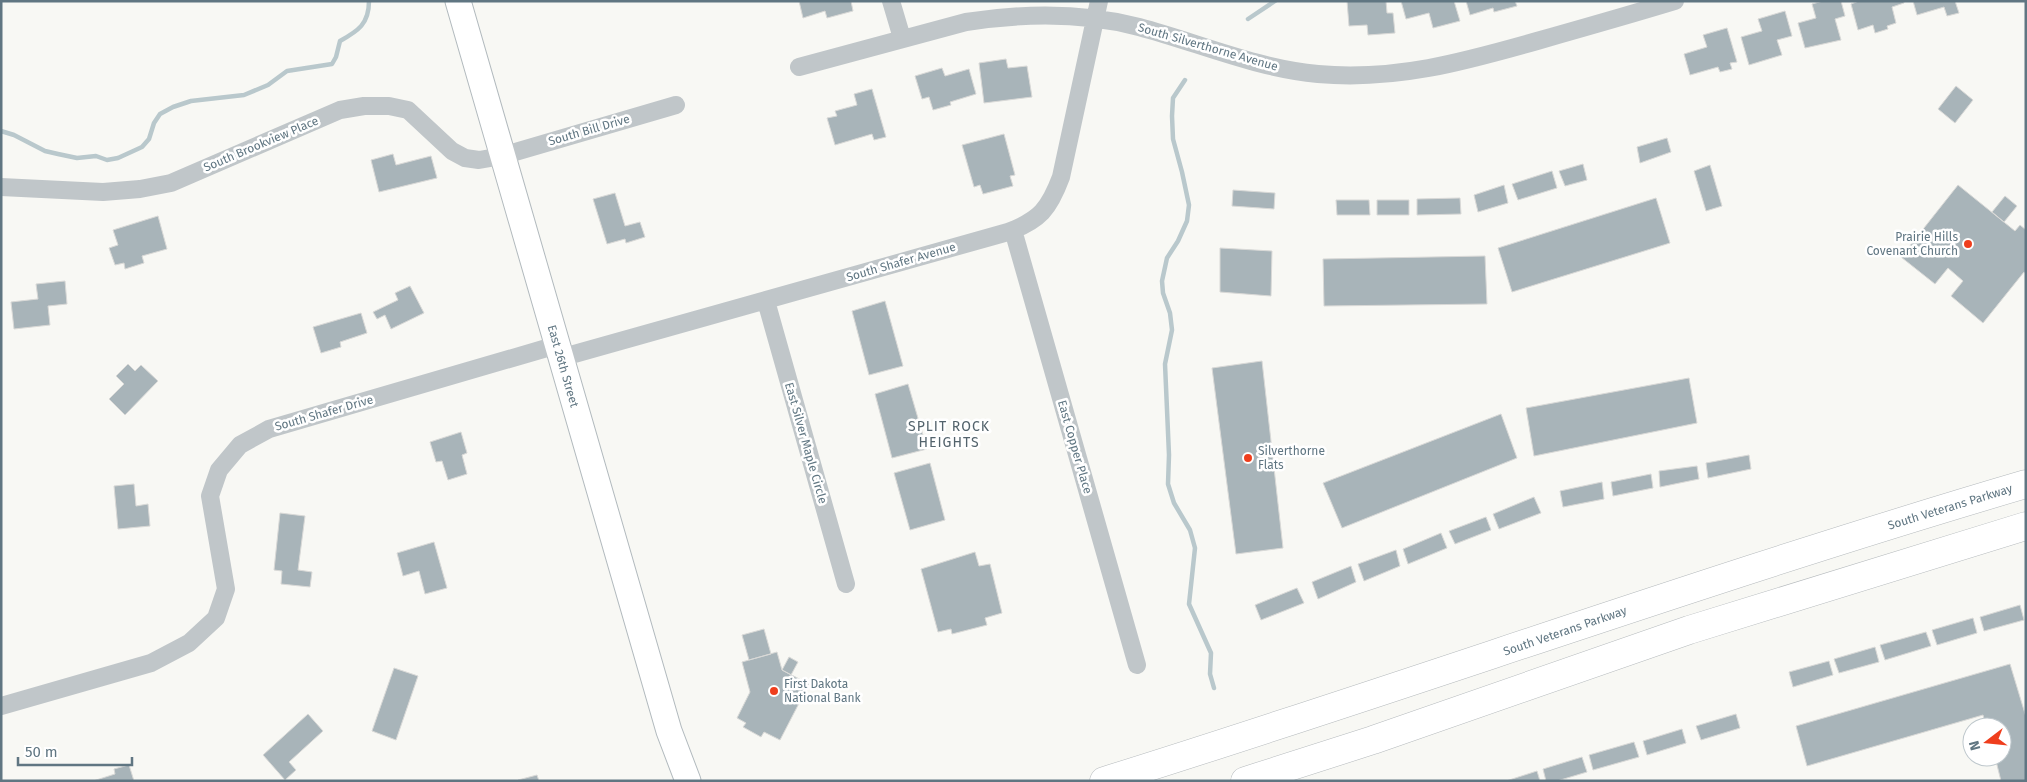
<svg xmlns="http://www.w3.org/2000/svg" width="2027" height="782" font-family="'Fira Sans',sans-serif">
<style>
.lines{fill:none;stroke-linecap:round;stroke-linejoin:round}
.stream{stroke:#b9c8cc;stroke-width:4.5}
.building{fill:#a8b4b9;stroke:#d9d9d7}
.secondary-casing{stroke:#b2babe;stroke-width:27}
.highway-casing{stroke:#b5babd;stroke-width:29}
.street{stroke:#c0c6c9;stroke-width:18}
.secondary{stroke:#fff;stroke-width:25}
.highway{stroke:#fff;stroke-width:28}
.poi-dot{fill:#ef3e1d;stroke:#fff;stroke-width:2}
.labels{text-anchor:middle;stroke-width:5;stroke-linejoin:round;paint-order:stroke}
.street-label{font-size:12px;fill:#607682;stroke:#fff}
.poi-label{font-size:12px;fill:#607682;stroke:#fff;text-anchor:start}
.neighbourhood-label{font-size:14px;letter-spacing:1px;fill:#53636c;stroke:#fff}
</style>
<rect width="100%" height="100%" fill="#f8f8f4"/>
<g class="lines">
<!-- stream -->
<path class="stream" d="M1248,19L1275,1
M1185,80L1173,98L1172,116L1173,139L1182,172L1189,205L1187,221L1178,241L1167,258L1162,281L1163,293L1170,313L1172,330L1165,364L1169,455L1168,484L1174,503L1190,530L1195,548L1189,604L1211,653L1210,674L1214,688
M1,131L14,135L45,151L58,154L77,158L96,156L107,160L118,158L142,147L149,139L154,123L160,114L173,107L191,101L244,95L268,85L287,71L332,64L336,57L340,41C358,31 369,24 369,1"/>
</g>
<!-- building -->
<path class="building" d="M799,1H851L853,11L827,18L825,11L803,18Z
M1347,1H1386L1387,13H1393L1395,33L1368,35L1367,25L1349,26Z
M1401,1H1454L1460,21L1433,28L1429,13L1406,19Z
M1466,1H1515L1517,6L1494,12L1493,8L1470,15Z
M1823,1H1841L1845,16L1835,19L1841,40L1805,48L1798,23L1816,18L1812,4Z
M1859,1H1904V3L1892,7L1896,23L1887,26L1888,29L1875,33L1873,25L1858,30L1851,4Z
M1913,1H1955L1959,13L1947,16L1944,7L1917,15Z
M1785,11L1792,36L1777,40L1782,55L1749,65L1741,37L1762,31L1758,19Z
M1727,28L1737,62L1730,63L1732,69L1720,72L1718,67L1690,75L1684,54L1707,47L1703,35Z
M1006,59L1008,68L1027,66L1032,97L984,103L979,63Z
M942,68L945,76L969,69L976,94L950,102L951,105L933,110L929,97L922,99L915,76Z
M1956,86L1973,100L1955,123L1938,109Z
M872,89L886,137L874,140L872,134L835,145L827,118L837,116L835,111L857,105L854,94Z
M1004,134L1015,175L1010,176L1013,186L983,194L980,185L974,187L962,145Z
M1667,138L1671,152L1640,163L1637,147Z
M393,154L396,165L431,156L437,178L379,192L371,160Z
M1583,164L1587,180L1565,186L1559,171Z
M1710,165L1722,206L1706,211L1694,171Z
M1552,171L1557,188L1518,200L1512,184Z
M1504,185L1508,203L1478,212L1474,195Z
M1958,185L2015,231L2020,225L2026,230V273L2024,272L1983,323L1951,296L1963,281L1948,268L1935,284L1901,257Z
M1233,190L1275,193L1274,209L1232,206Z
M615,193L625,226L640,222L645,237L626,243L625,239L607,244L593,199Z
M2005,196L2017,206L2004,222L1992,212Z
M1460,198L1461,214L1417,215V199Z
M1656,198L1670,243L1512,292L1498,248Z
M1336,200H1369L1370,215H1337Z
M1377,200H1409V215H1377Z
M158,216L167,249L142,256L144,263L125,269L124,263L115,265L109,248L118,245L113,230Z
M1220,248L1272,251L1271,296L1220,292Z
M1485,256L1487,304L1324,306L1323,259Z
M65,281L67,304L48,306L50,325L14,329L11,302L38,299L36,284Z
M410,286L424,313L391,329L385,315L377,319L373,312L398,300L395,293Z
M885,301L903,366L869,375L852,311Z
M361,313L367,333L340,342L341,347L321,353L313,327Z
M1262,361L1283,548L1236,554L1212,368Z
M128,364L135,371L141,365L158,381L125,415L109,399L124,384L116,376Z
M1689,378L1697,423L1534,456L1526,408Z
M908,384L927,449L892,458L875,394Z
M1501,414L1517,458L1342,528L1323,483Z
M461,432L467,453L462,455L467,474L448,480L442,461L436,462L430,442Z
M1749,455L1751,469L1708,478L1706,463Z
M930,463L945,520L910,530L894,473Z
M1697,466L1699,479L1660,487L1659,471Z
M1651,474L1653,488L1613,496L1611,482Z
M1602,482L1604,499L1563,507L1560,491Z
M134,484L136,506L148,504L150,526L118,529L114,486Z
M1534,497L1541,513L1499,529L1493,514Z
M280,513L305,516L298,570L312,572L310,587L281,584L282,571L274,570Z
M1486,517L1491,530L1455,544L1449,531Z
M1441,533L1447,548L1408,564L1403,549Z
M434,542L447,588L425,594L419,571L403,576L397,553Z
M1396,550L1400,566L1364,581L1358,564Z
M975,552L979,566L990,564L1002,613L985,618L987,625L952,634L951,629L938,632L921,569Z
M1351,566L1356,582L1318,599L1312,582Z
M1297,588L1304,603L1261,620L1255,605Z
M2020,605L2024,620L1984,631L1980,617Z
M1973,618L1977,633L1937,645L1932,630Z
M764,629L771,654L749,660L742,635Z
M1926,632L1931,646L1885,660L1880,645Z
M1875,647L1879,662L1839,673L1834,659Z
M777,652L782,670L809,684L780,740L764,732L761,737L743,727L746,723L737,718L750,692L742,662Z
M789,657L798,662L791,675L782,670Z
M1829,661L1833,675L1793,687L1789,672Z
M2010,664L2026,717V781H2001L1995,757H2002V727H1986L1983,715L1807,766L1796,726Z
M394,668L418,676L396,740L372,731Z
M308,714L323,731L289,762L296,770L285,780L263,755Z
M1736,714L1740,728L1701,740L1696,726Z
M1682,729L1686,743L1647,755L1643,741Z
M1634,742L1639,757L1593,770L1589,755Z
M1582,757L1587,772L1557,781H1546L1543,769Z
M129,765L134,781H93L115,774L114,769Z
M1537,771L1540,781H1506Z
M537,775L539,781H518V780Z"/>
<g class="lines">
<defs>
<path id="secondary" d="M458,1L669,731L688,781"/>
<path id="highway" d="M1104,781C1412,685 1716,575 2026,484
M1245,781L1373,740L1689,630L2026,526"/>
</defs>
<!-- secondary casing -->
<use href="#secondary" class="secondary-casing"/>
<!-- highway casing -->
<use href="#highway" class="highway-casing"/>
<!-- street -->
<path class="street" d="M891,1L902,38
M799,67L966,22C1024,13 1082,12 1139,27C1199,43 1255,68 1318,74C1395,81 1463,62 1537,41C1583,28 1629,15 1675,1
M1,187L103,192L140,189L171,183L340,110L364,106H389L408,110L452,151L465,158L479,160L502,156L676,105
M1013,230L1137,665
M766,301L846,584
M560,358L1008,232C1040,220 1049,209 1061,177L1099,1
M1,706L151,663L189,643L216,618L226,589L210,496L219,470L240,445L269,429L557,345"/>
<!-- secondary -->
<use href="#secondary" class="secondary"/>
<!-- highway -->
<use href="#highway" class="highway"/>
</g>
<!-- markers -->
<g class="poi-dot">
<circle cx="1968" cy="244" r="5"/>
<circle cx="1248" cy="458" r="5"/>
<circle cx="774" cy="691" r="5"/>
</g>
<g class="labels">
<!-- street labels -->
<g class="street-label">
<text transform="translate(1208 47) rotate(16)" y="4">South Silverthorne Avenue</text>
<text transform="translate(589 130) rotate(-16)" y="4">South Bill Drive</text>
<text transform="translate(261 144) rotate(-23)" y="4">South Brookview Place</text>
<text transform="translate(901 262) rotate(-16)" y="4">South Shafer Avenue</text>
<text transform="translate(563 366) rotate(74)" y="4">East 26th Street</text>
<text transform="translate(324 413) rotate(-16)" y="4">South Shafer Drive</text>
<text transform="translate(806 443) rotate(74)" y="4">East Silver Maple Circle</text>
<text transform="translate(1075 447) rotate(74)" y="4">East Copper Place</text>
<text transform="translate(1950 507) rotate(-17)" y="4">South Veterans Parkway</text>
<text transform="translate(1565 631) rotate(-19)" y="4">South Veterans Parkway</text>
</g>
<!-- poi labels -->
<g class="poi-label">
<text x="1958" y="241" text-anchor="end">Prairie Hills<tspan x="1958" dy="14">Covenant Church</tspan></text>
<text x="1258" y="455">Silverthorne<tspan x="1258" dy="14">Flats</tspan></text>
<text x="784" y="688">First Dakota<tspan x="784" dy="14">National Bank</tspan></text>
</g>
<!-- neighbourhood labels -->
<g class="neighbourhood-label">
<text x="949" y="431">SPLIT ROCK<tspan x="949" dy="16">HEIGHTS</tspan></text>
</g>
</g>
<!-- border -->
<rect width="2027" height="782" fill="none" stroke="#607682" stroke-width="5"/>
<!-- north arrow -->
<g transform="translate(1987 742) rotate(254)"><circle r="24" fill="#ffffff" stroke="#bfc8cd"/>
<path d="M0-4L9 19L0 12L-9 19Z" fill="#ef3e1d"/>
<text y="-8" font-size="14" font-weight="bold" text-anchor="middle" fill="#607682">N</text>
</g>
<!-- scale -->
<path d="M18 757v8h114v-8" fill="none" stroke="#607682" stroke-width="2.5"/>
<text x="25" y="757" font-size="15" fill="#607682" stroke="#ffffff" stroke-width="4" paint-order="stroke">50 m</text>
</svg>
